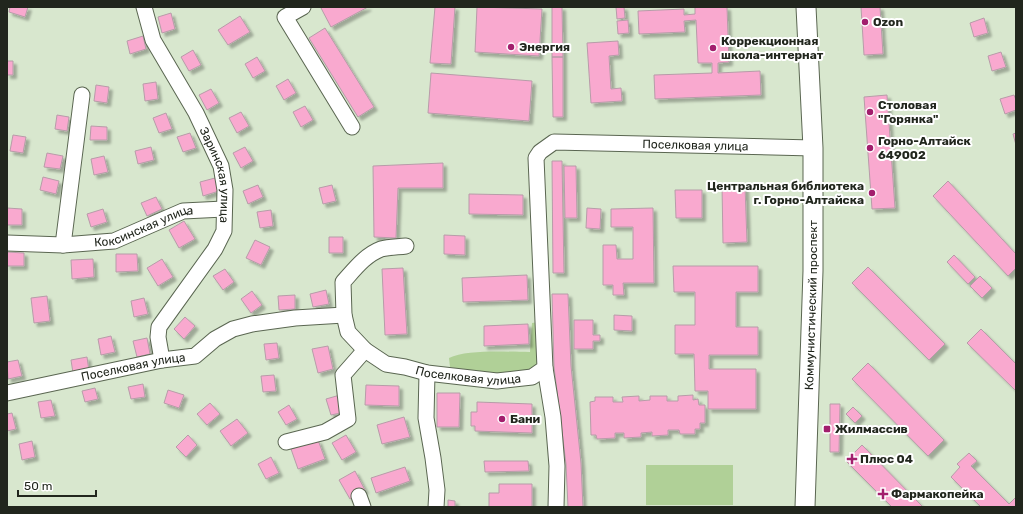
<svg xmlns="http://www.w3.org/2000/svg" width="1023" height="514" font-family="Rubik,sans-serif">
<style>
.green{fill:#b0d097}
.building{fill:#f9a9cf;stroke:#b79ca8;filter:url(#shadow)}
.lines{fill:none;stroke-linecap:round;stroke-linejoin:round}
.minor-casing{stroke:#5a6651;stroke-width:17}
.major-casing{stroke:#5a6651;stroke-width:21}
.minor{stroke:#fff;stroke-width:15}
.major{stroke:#fff;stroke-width:19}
.poi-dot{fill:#a21e6d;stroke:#fff;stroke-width:1.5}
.labels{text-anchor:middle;stroke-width:4;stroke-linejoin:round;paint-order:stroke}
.poi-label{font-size:12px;font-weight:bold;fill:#21261d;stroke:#fff;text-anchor:start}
.street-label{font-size:12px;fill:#21261d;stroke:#fff}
</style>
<defs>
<filter id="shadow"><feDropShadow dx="3.5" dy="3.5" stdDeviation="1" flood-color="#0004"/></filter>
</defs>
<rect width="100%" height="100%" fill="#d8e7ce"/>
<!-- green -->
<path class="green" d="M539,322L541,350L535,368L511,374H478L450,367L449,358C467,349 508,352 530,352L532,323Z
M646,465H733V505H646Z"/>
<!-- building -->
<path class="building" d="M10,7H28L25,17L9,12Z
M324,7H368L331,27L321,8Z
M435,7H455L451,64L430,63Z
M477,7L542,9L539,56L475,52Z
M552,7H562L563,57H552Z
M616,7H624L625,18L617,19Z
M695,7H727L729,62L718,63V73L760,71L761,95L655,99L654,75L712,73V63H698L696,20L684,21L685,32L639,34L638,11L684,9V15L695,14Z
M861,7H880L883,54L864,55Z
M171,13L175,29L162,33L158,17Z
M240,16L250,32L228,45L218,30Z
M984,18L988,33L974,37L970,23Z
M628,20L629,33L618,34L617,21Z
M325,28L374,107L358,117L309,38Z
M143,36L146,49L130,54L127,41Z
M618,41L619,55L609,56L611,89L621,88L622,101L591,103L587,43Z
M193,50L201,65L189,71L181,57Z
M1001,52L1006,67L992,71L988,56Z
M257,57L265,71L253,78L245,64Z
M552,57H563V117H553Z
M7,61H13V75H7Z
M431,73L532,81L529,121L428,113Z
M288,79L296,93L284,100L276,86Z
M156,82L158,99L145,101L143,84Z
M96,85L109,87L107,103L94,101Z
M211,89L219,103L207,110L199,95Z
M887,95L895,208L872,209L864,97Z
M1014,95L1016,100V110L1005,114L1000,99Z
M305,106L313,120L301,127L293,112Z
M241,112L249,126L237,133L229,118Z
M166,113L172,129L159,133L153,118Z
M57,115L69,117L67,131L55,129Z
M91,126L107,127V140H90Z
M190,133L196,148L183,152L177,137Z
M1016,133V145L1013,134Z
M13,135L26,137L23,153L10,151Z
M151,147L154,160L138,164L135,151Z
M245,147L253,161L241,168L233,153Z
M47,153L63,156L60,169L44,167Z
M104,156L108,172L94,175L91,159Z
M552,161H562L564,273H553Z
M443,163V188H398L396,238L374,237L373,166Z
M564,166H576L577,218H565Z
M43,177L59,181L56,194L40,190Z
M215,178L219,191L203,196L200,182Z
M948,181L1016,254V268L1008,276L933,196Z
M258,185L263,197L248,204L243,191Z
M332,185L336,201L323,204L319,188Z
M722,186H745L747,242L723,243Z
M675,190H702V218H676Z
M469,194L523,195V215L469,214Z
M156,197L162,209L147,216L141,203Z
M7,208L22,209V225H7Z
M587,208L601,209L600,229L586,228Z
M653,208L654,283H623L624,295H613V285H603V245H616L617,259H633V227H611V209Z
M103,209L107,222L91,227L87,214Z
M271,210L273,226L260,228L257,212Z
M184,221L195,239L179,248L169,230Z
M444,235L465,236V255L444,254Z
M329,237H343V253H329Z
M255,240L270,247L261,265L246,258Z
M7,252L24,253V266H7Z
M116,254H137L138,271L116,272Z
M954,255L975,277L968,284L947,262Z
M93,259L94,277L72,279L71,260Z
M162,259L173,277L158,286L147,268Z
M673,266H758V292H736V327H758V355H709V369H756V409H708V391H695L694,354H675V325H695V292H674Z
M868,267L945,344L929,360L852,283Z
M403,268L407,334L385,335L382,269Z
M225,269L234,282L223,290L213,276Z
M527,275L528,300L463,302L462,278Z
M980,276L992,288L982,298L970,286Z
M326,290L329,304L313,307L310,294Z
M252,291L262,305L251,313L241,299Z
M552,294H568L571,366L581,463L583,507H568L566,464L554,367Z
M295,295V309L279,310L278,296Z
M47,296L50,321L34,323L31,298Z
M144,298L148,314L134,317L131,301Z
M614,315L632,316V331L614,330Z
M185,317L195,326L184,339L174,329Z
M574,320H593V335H600V341H593V349H574Z
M528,324L529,344L484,346V326Z
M981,329L1016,364V391L967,343Z
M111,336L115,352L101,355L98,339Z
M147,338L150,354L137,357L133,341Z
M277,343L279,358L266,360L264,344Z
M328,346L333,369L318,373L312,349Z
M87,357L89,371L73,373L71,360Z
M18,360L22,376L8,379L7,362Z
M868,363L944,440L928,456L852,379Z
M274,375L276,391L263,392L261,376Z
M143,384L145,397L131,399L128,387Z
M366,385L399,386V406L365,405Z
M95,388L98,399L85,402L82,391Z
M168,390L184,395L179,408L164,403Z
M437,393H460L459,427H437Z
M340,395L345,412L331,415L326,399Z
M693,395V400L698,399L699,405H705V423H700V429H695V434H680L679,430H668V435L652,436V432L641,433V437L624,438V433H615V438L597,439L596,435H591L590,402L595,401V397H613V402H623L622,397L639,396V401L650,400V396H667V401H678V396Z
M51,400L55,416L41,418L38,402Z
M477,402L532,404V433L475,431V426H471V412H477Z
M210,403L220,414L207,425L197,414Z
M830,404H840L839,452H830Z
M289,405L297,419L286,425L278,412Z
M853,407L862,416L855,423L846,414Z
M12,413L16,429L7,431V414Z
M404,417L410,437L382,444L377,425Z
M237,419L248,433L231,446L220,431Z
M188,435L197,445L186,457L176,447Z
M346,435L356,452L342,460L332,443Z
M318,440L325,459L298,469L291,449Z
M32,441L35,457L22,460L19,444Z
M862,445L923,507H892L846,461Z
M969,453L977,461L971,466L1009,504L1015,498L1016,499V507H981L951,477L960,467L957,464Z
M271,457L279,473L266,479L258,464Z
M484,461H528L529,471L485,472Z
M405,467L410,481L376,493L371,478Z
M355,471L365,490L350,499L339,480Z
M499,484H532V507H489V493H499Z
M448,500L455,501V507H448Z"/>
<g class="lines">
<defs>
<g id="minor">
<path id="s1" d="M144,7L153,40L196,113L221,166L225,190L224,231L215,249L159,327L158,337L162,360"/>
<path d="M303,7L285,17L352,127"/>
<path id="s2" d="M7,243L63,245L114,241L183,211L224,209"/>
<path d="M63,245L82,95"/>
<path id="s3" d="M406,246C398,247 389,247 381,249C365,255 354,270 343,282L344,315L348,332L365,350L386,364L405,367L427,373L497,381L532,377L545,368L536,158L540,152L554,142L813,148"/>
<path d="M545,368L553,417L557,466L556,507"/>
<path d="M427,373L426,418L433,458L437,490L436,507"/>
<path id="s4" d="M7,393L162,360L195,356L215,339L233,329L252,324L295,318L344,315"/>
<path d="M286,442L325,432L348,419L343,375L365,350"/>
<path d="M359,496L363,507"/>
</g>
<g id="major">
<path id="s5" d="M805,507L813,271V148L806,7"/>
</g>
</defs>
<!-- minor casing -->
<use href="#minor" class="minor-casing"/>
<!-- major casing -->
<use href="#major" class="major-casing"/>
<!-- minor -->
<use href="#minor" class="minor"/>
<!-- major -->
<use href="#major" class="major"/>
</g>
<!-- markers -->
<g class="poi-dot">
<circle cx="865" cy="22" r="4"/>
<circle cx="511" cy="47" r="4"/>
<circle cx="713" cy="48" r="4"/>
<circle cx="870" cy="112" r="4"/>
<circle cx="870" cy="148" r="4"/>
<circle cx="872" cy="193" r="4"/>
<circle cx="502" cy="419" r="4"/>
<rect x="823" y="425" width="8" height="8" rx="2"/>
<path d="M850 453h4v4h4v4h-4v4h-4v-4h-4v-4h4z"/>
<path d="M881 488h4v4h4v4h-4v4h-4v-4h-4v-4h4z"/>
</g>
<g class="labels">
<!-- poi labels -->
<g class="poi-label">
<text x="873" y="26">Ozon</text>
<text x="721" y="45">Коррекционная<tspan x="721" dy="14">школа-интернат</tspan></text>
<text x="519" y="51">Энергия</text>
<text x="878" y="109">Столовая<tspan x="878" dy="14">"Горянка"</tspan></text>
<text x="878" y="145">Горно-Алтайск<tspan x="878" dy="14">649002</tspan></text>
<text x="864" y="190" text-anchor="end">Центральная библиотека<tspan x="864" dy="14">г. Горно-Алтайска</tspan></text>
<text x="510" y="423">Бани</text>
<text x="835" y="433">Жилмассив</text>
<text x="860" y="463">Плюс 04</text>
<text x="891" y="498">Фармакопейка</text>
</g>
<!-- street labels -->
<g class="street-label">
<text dy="4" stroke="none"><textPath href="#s3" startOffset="716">Поселковая улица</textPath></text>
<text dy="4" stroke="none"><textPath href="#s1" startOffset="185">Заринская улица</textPath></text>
<text dy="4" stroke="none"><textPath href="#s2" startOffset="140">Коксинская улица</textPath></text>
<text dy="4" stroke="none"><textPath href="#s5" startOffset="202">Коммунистический проспект</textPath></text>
<text dy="4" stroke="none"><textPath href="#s4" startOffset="129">Поселковая улица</textPath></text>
<text dy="4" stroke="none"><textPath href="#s3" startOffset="260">Поселковая улица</textPath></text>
</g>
</g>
<!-- border -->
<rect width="1023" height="514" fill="none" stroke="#21261d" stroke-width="16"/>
<!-- scale -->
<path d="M18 490v6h78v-6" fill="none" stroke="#21261d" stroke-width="2"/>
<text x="24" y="490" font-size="12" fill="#21261d" stroke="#ffffff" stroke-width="3" paint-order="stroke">50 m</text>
</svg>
